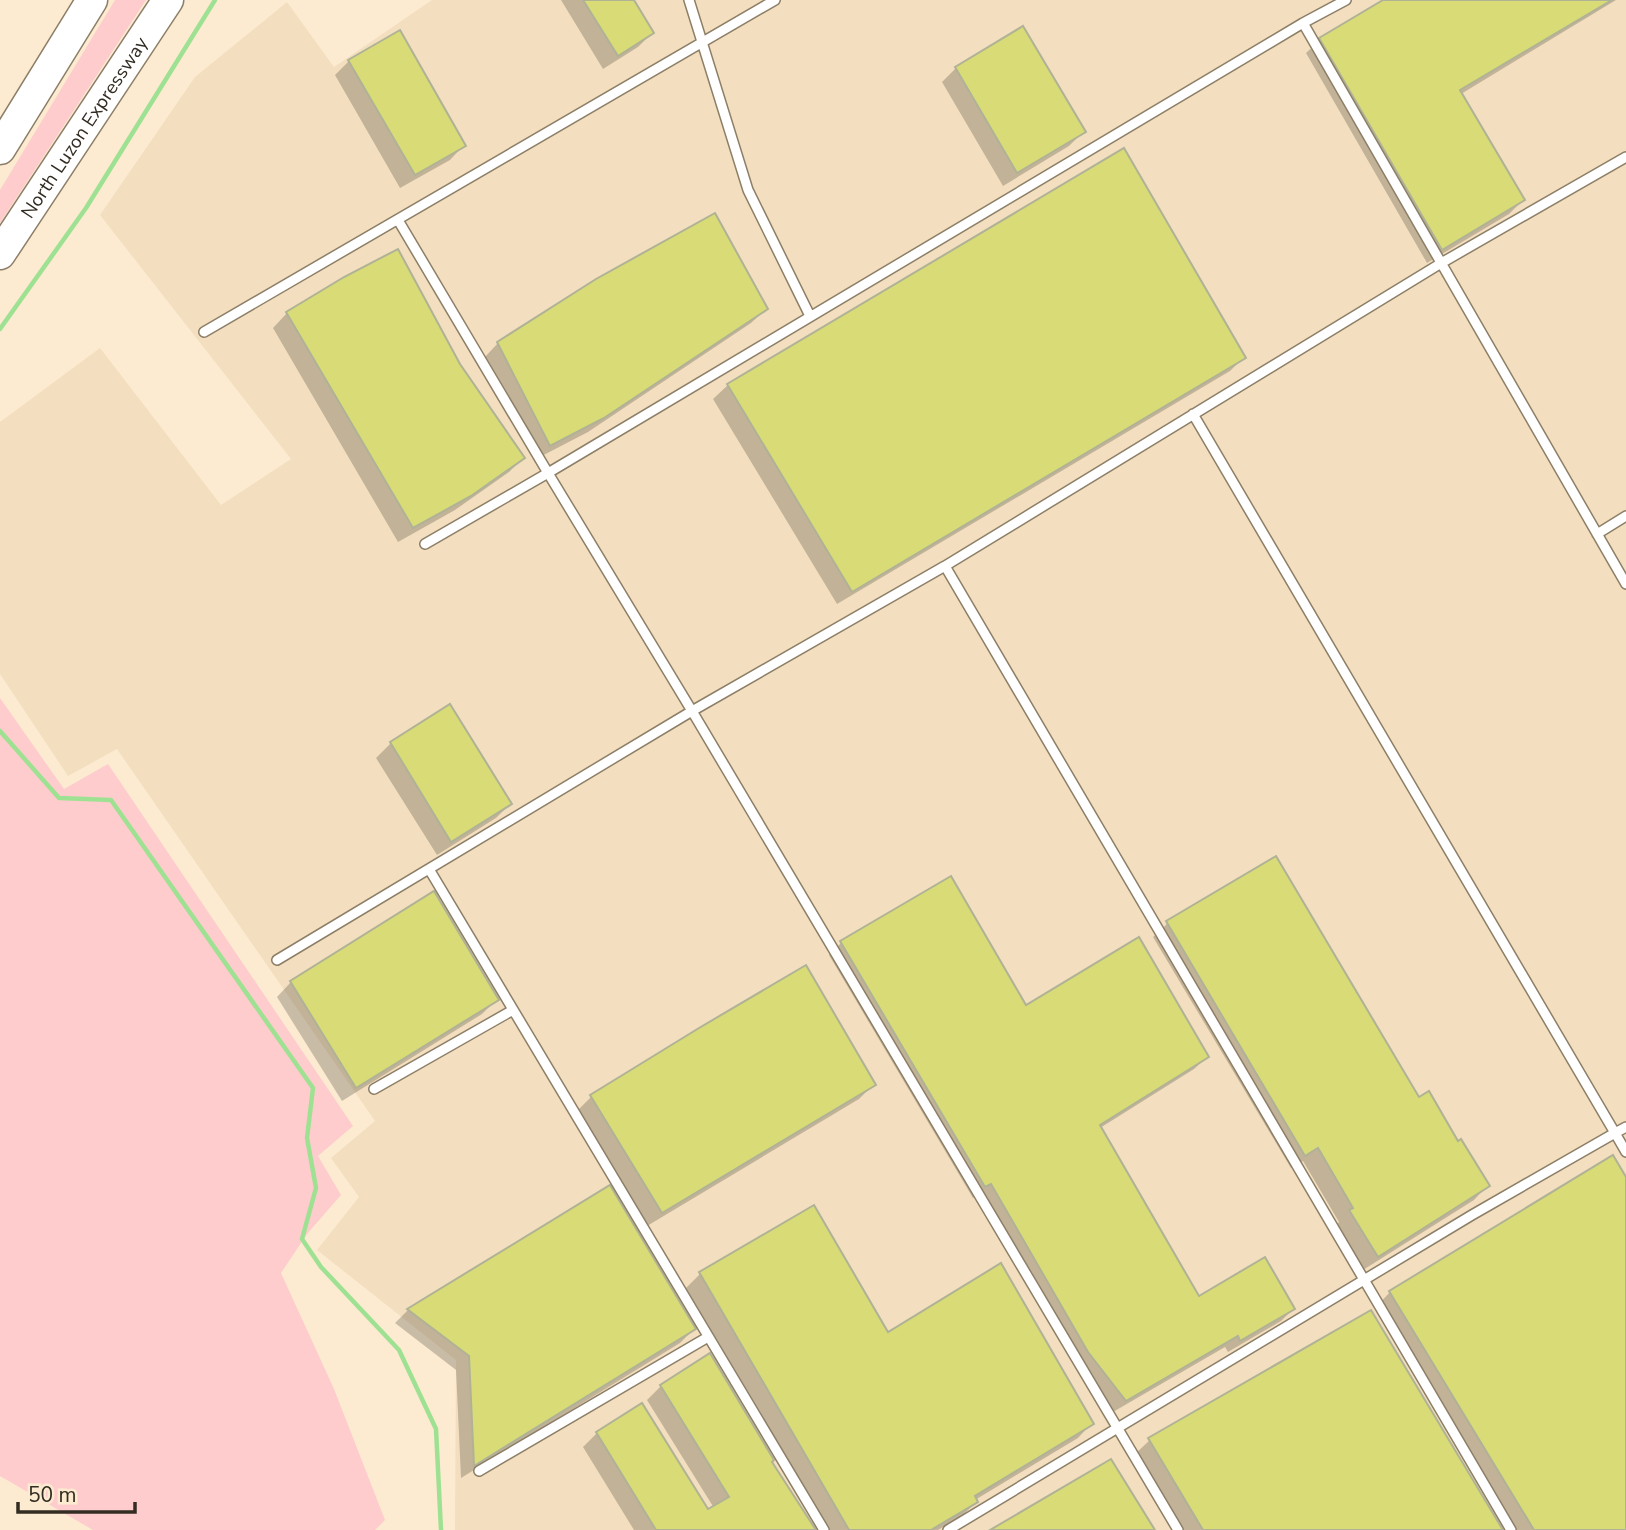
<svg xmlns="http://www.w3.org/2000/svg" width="1626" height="1530" font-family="'Nunito Sans',sans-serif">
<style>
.built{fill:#f3dfbf}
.green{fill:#fecccc}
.shadow{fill:#0003}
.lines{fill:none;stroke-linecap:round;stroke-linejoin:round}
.stream{stroke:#9fe193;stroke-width:4.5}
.building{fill:#d8db76;stroke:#b0b296;stroke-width:2}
.service-casing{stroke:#8d7f67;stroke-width:12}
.motorway-casing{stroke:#8d7f67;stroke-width:33}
.service{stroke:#fff;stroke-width:9}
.motorway{stroke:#fff;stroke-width:30}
.labels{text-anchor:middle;stroke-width:5;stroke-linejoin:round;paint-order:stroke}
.street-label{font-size:19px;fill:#322c22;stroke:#fcebd1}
</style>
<rect width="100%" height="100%" fill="#fcebd1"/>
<!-- built -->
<path class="built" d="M432,0H1626V1530H455L456,1360L317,1250L359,1197L331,1158L375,1121L117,749L68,776L0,674V422L100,348L221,505L291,459L100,215L195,77L287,2L334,67Z"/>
<!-- green -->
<path class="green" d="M115,0H146L0,223V190Z
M0,698L64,789L108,764L353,1126L318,1156L341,1195L307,1234L281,1273L334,1389L385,1520L375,1530H93L0,1476Z"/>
<!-- shadow -->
<path class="shadow" d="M561,0H632L652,33L638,47L603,69Z
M1386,0H1616L1461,94L1523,200L1509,214L1427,263L1306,53L1321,39Z
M349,61L464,145L450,160L400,188L335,75Z
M956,68L1083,132L1069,146L1003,186L942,82Z
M766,309L751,323L588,432L536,459L484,358L498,343Z
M287,313L458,365L523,458L509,472L455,510L398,542L273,328Z
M1244,357L1230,371L837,604L713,399L728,385Z
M450,707L510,804L496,818L437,855L376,758L391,743Z
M1168,923L1418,1099L1488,1185L1474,1200L1363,1270L1336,1226L1339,1222L1303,1161L1291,1168L1153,937Z
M842,942L1026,1007L1207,1057L1194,1069L1100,1128L1198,1298L1293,1309L1281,1321L1228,1352L1225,1347L1113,1412L1076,1365L978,1195L973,1198L829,955Z
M291,982L497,999L482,1014L342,1101L277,997Z
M699,1030L873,1085L859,1099L647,1226L577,1111L591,1097Z
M1626,1181V1530H1511L1376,1307L1390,1292Z
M700,1274L887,1334L1092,1423L1078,1438L975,1500L976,1502L962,1516L938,1530H827L686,1288Z
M408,1310L694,1329L680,1343L461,1478L456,1370L395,1323Z
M661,1386L770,1462L815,1530H634L583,1447L597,1433L642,1405L708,1512L714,1508L647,1400Z
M1150,1440L1502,1530H1180L1135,1454Z"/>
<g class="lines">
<!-- stream -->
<path class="stream" d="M0,329L86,208L215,0
M0,731L59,798L111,800L313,1088L307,1138L316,1188L302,1239L321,1267L399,1350L436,1429L441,1530"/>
</g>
<!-- building -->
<path class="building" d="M583,0H634L654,33L618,56Z
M1383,0H1612L1460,90L1525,200L1442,250L1319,38Z
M1023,26L1086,132L1017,173L955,67Z
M400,30L466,146L415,175L348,60Z
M1124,148L1246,358L852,592L727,384Z
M715,213L768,309L604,418L550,446L497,342L596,279Z
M398,249L460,364L525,458L471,496L413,528L286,312L344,277Z
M450,704L512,804L451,842L390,742Z
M1276,856L1419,1097L1429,1091L1458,1141L1461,1139L1490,1186L1378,1257L1349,1210L1353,1208L1318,1148L1305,1156L1166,921Z
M951,876L1026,1005L1139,937L1209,1057L1100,1125L1199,1296L1265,1257L1295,1309L1240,1341L1238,1336L1126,1401L1088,1352L991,1184L985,1187L840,941Z
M434,891L499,1000L356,1088L290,981Z
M806,965L876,1085L662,1213L590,1095L699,1028Z
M1613,1155L1626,1177V1530H1534L1389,1291Z
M610,1185L696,1329L474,1466L469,1356L407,1309Z
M814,1205L888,1332L1001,1263L1094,1424L975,1496L978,1502L931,1530H849L699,1272Z
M1371,1310L1503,1530H1203L1148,1438Z
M710,1353L774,1460L772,1462L816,1530H656L596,1432L642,1403L708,1509L729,1497L660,1385Z
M1111,1459L1155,1530H990Z"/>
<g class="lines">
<defs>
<path id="service" d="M689,0L748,190L810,316
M1303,23L1626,584
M398,220L548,473L425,544
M204,332L775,0
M1193,414L1615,1133L1626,1127
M1597,534L1626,516
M945,566L1511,1530
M429,869L824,1530
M277,960L692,711L945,566L1443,262L1626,157
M374,1089L513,1010
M479,1471L708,1337
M948,1530L1472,1215L1615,1133L1626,1152
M1178,1530L692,711L548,473L1303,23L1346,0"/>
<g id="motorway">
<path d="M0,149L92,0"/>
<path id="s1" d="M0,254L168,0"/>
</g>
</defs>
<!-- service casing -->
<use href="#service" class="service-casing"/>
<!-- motorway casing -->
<use href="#motorway" class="motorway-casing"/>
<!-- service -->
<use href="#service" class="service"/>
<!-- motorway -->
<use href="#motorway" class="motorway"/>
</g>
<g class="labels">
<!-- street labels -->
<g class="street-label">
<text dy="7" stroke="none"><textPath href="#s1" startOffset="152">North Luzon Expressway</textPath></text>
</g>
</g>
<!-- scale -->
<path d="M18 1502v10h117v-10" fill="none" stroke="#322c22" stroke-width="3.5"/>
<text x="28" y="1502" font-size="21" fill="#322c22" stroke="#fcebd1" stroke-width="5" paint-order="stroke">50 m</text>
</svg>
